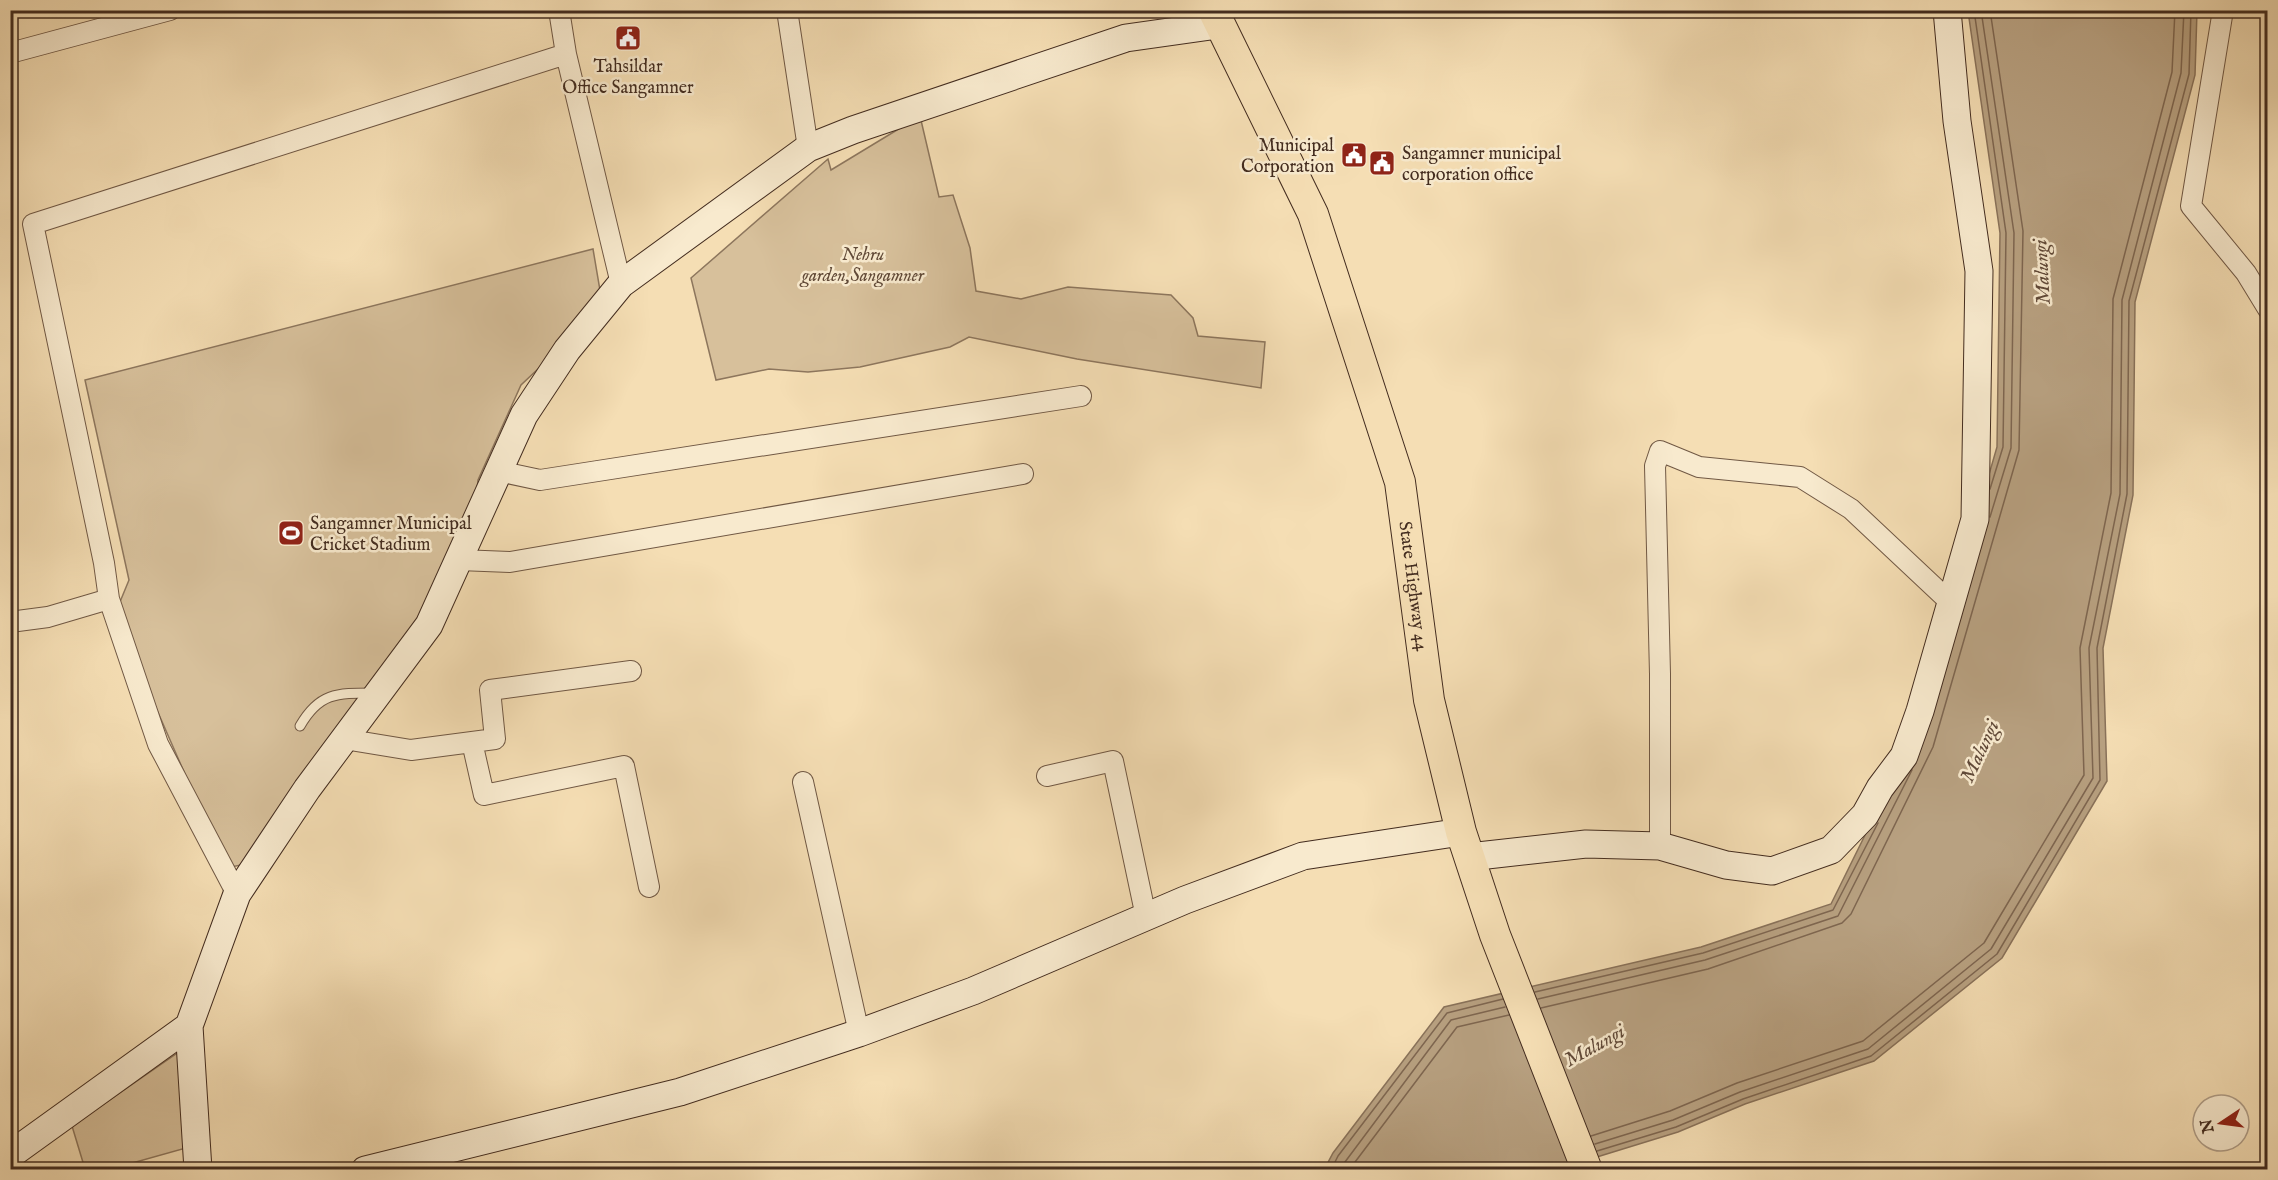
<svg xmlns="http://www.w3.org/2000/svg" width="2278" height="1180" font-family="'IM FELL English',serif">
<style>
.green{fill:#d7c09b;stroke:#8d765d;stroke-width:1.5}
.water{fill:#b8a181;stroke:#89725a;stroke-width:1.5}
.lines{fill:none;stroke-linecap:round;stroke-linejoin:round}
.shore{stroke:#7e6650;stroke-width:1.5}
.lane-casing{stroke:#705844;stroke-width:11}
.street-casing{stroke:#705844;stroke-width:22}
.secondary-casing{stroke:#432c1f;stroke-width:29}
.primary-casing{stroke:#432c1f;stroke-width:32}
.lane{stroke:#f8eace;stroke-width:9}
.street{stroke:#f8eace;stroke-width:20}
.secondary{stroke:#f8eace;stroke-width:27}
.primary{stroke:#f5deb4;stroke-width:30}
.labels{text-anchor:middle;stroke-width:5;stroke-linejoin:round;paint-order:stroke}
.poi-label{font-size:18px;fill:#432c1f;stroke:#f8eace;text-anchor:start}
.park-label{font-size:18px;font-style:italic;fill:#614a38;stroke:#f8eace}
.street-label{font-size:18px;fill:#432c1f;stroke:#f8eace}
.water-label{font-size:20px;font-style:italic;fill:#604938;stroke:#f8eace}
</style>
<rect width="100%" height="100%" fill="#f5deb4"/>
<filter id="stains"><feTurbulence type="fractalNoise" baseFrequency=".00333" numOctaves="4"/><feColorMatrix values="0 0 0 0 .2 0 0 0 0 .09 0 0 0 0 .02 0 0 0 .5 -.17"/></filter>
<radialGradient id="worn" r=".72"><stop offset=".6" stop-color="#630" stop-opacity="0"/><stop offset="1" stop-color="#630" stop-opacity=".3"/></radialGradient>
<!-- green -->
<path class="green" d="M920,116L939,197L953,195L970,248L976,291L1021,299L1068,287L1171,295L1193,318L1198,336L1265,342L1261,388L1077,359L969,337L950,347L860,367L808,372L769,369L716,380L691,278L828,159L831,170Z
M593,249L603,308L521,385L478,480L476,499L449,566L402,643L251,863L226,868L115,614L129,580L85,380Z
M189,1045L186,1148L111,1169H85L72,1126Z"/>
<!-- water -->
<path class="water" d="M1968,11H2197L2195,75L2135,302L2133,495L2103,648L2107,781L2002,958L1874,1061L1745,1104L1678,1132L1558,1169L1324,1170L1333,1153L1444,1007L1701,947L1831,904L1912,740L1997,447L2000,233Z"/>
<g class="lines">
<!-- shore -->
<path class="shore" d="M1974,10L2006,233L2003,447L1990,489
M1981,10L2014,233L2011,448L1990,517
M1535,992L1703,953L1833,910L1878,823
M1538,999L1705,960L1838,916L1912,770
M1541,1008L1708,969L1842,923L1851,914L1933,747L2019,450L2023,231L1990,10
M1591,1136L1670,1111L1737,1083L1863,1041L1984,943L2084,775L2080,648L2111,493L2113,299L2172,72L2175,10
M1595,1144L1673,1120L1740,1092L1868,1049L1991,949L2093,778L2089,648L2120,494L2122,300L2181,73L2184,10
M1597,1151L1676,1127L1743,1099L1871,1056L1997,954L2100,780L2097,648L2127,494L2129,301L2189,74L2191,10
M1331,1170L1338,1156L1447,1013L1503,999
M1339,1170L1451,1020L1505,1007
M1349,1170L1457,1027L1509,1015"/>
<defs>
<path id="lane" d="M300,726C319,693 336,693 373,693"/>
<path id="street" d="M559,10L566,54L621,284
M787,10L808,148
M2223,10L2191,206L2246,273L2268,309
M10,53L170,10
M498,471L540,480L1081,396
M459,560L510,562L1023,474
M109,599L158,744L237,894
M10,622L48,617L109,599L104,563L33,224L566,54
M344,739L411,750L495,739L490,690L631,671
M472,742L484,795L624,766L649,887
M1047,776L1113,761L1146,917
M803,782L859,1033
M1660,846V674L1655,466L1660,451L1699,467L1800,477L1851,509L1950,602"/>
<path id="secondary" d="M1469,857L1586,844L1660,846L1726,865L1772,871L1831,850L1865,815L1880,788L1904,756L1920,711L1975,519L1979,271L1957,121L1947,10
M189,1026L198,1170
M10,1155L189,1026L237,894L307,789L429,625L524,415L567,350L621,284L808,148L853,130L1126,38L1218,25
M365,1170L680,1092L859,1033L973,991L1185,900L1303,856L1461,832"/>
<g id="primary">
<path id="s1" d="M1213,10L1313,214L1400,482L1429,700L1461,832L1495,935L1587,1170"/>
</g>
</defs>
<!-- lane casing -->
<use href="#lane" class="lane-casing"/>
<!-- street casing -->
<use href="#street" class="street-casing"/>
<!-- secondary casing -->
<use href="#secondary" class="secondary-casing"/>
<!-- primary casing -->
<use href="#primary" class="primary-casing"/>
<!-- lane -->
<use href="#lane" class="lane"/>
<!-- street -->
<use href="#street" class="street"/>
<!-- secondary -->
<use href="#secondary" class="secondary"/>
<!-- primary -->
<use href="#primary" class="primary"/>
</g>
<!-- icons -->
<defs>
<symbol id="civic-square" viewBox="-11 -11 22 22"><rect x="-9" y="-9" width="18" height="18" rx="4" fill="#8f2418" stroke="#f8eace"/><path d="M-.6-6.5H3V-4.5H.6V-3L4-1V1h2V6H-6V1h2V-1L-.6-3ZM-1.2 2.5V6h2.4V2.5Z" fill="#fff"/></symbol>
<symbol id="stadium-square" viewBox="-11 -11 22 22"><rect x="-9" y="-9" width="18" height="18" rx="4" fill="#8f2418" stroke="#f8eace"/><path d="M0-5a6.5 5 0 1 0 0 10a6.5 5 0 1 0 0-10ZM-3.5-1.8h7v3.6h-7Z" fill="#fff"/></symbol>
</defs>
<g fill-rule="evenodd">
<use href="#civic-square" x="613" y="23" width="30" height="30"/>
<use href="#civic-square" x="1339" y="140" width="30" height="30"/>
<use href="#civic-square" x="1367" y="148" width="30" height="30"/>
<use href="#stadium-square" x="276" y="518" width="30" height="30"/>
</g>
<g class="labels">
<!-- poi labels -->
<g class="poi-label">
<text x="628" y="72" text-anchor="middle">Tahsildar<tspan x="628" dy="21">Office Sangamner</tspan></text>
<text x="1334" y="151" text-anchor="end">Municipal<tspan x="1334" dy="21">Corporation</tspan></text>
<text x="1402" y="159">Sangamner municipal<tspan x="1402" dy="21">corporation office</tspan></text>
<text x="310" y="529">Sangamner Municipal<tspan x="310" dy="21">Cricket Stadium</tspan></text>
</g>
<!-- park labels -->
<g class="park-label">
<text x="863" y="260">Nehru<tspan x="863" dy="21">garden,Sangamner</tspan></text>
</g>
<!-- street labels -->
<g class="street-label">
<text dy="6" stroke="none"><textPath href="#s1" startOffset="614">State Highway 44</textPath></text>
</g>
<!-- water labels -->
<g class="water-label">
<text transform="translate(2041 272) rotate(-93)" y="7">Malungi</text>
<text transform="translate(1979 751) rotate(-65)" y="7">Malungi</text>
<text transform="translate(1594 1045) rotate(-29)" y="7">Malungi</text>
</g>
</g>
<!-- margin -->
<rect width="2278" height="1180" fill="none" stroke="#f5deb4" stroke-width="36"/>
<rect x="12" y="12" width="2254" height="1156" fill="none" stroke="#432c1f" stroke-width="3"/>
<rect x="18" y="18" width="2242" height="1144" fill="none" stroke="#432c1f" stroke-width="1.5"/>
<!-- north arrow -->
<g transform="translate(2221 1123) rotate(257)"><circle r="28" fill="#f8eace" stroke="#b09e88" stroke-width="1.5"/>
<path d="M0-4.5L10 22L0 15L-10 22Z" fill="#8f2418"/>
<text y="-9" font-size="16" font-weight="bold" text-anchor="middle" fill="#432c1f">N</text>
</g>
<rect width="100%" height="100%" filter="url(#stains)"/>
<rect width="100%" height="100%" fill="url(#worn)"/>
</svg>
